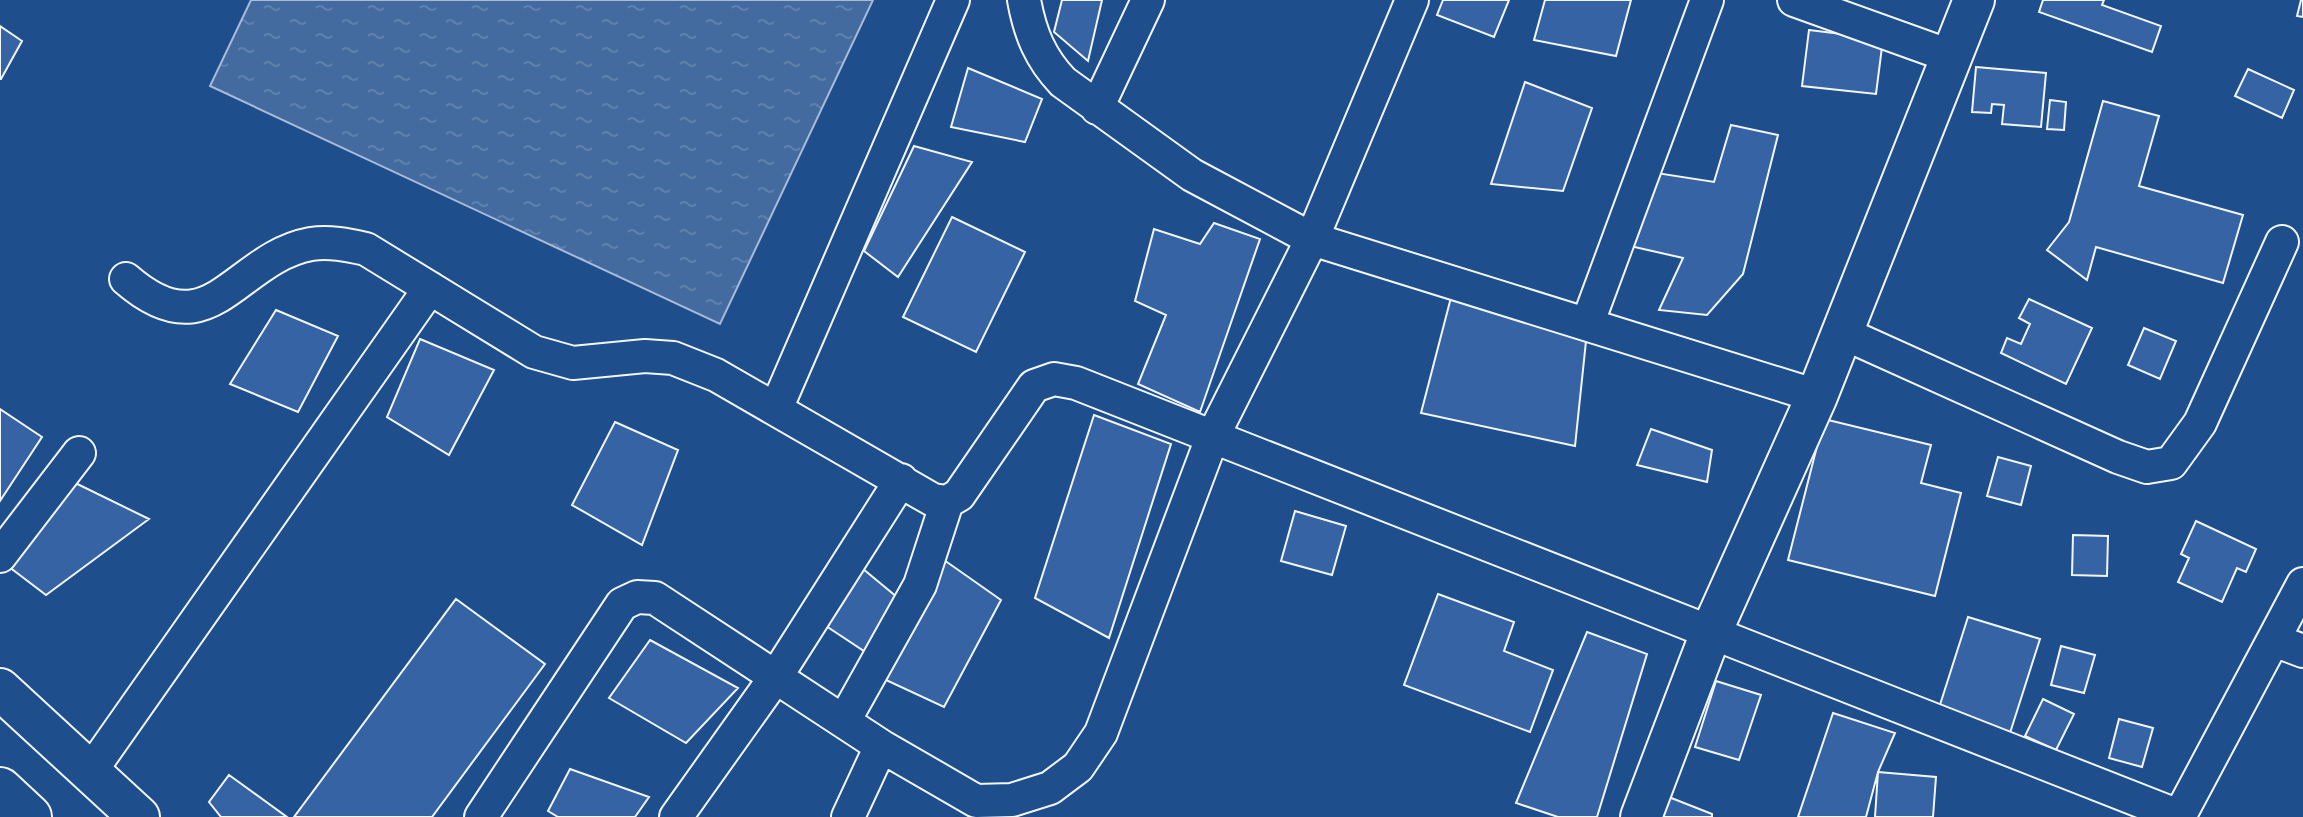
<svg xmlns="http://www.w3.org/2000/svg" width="2303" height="817" font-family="'Fira Sans',sans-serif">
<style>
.water{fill:url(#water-ripples);stroke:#a8bbd7;stroke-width:2}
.building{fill:#3563a3;stroke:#f2f6ff;stroke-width:2}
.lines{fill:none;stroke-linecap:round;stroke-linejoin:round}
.minor-casing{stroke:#f2f6ff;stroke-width:36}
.tertiary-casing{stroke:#f2f6ff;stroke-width:44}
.trunk-casing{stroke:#f2f6ff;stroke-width:48}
.minor{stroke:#1f4e8c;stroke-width:32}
.tertiary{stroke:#1f4e8c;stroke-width:40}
.trunk{stroke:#1f4e8c;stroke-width:44}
</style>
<defs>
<pattern id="water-ripples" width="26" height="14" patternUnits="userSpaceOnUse" patternTransform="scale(2)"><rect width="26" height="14" fill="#446ba0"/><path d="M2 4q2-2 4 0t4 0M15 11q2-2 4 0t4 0" fill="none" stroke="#5f81ae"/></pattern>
</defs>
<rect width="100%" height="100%" fill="#1f4e8c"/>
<!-- water -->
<path class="water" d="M251,0H873L720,324L210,86Z"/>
<!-- building -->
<path class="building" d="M1062,0H1102L1088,61L1054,32Z
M1443,0H1509L1494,37L1437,15Z
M1545,0H1631L1616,56L1534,40Z
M2043,0H2104L2102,5L2161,26L2152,52L2039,12Z
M2301,0H2303V17L2297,16Z
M0,26L22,41L1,79H0Z
M1809,30L1883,39L1876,94L1802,86Z
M1976,67L2046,73L2041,127L2002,124L2004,105L1992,104L1991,113L1972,112Z
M968,68L1042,99L1025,142L951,127Z
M2248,69L2294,90L2282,118L2235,96Z
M1525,82L1592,108L1563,191L1491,184Z
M2050,100L2066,102L2064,130L2047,129Z
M2103,101L2159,116L2139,186L2243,215L2223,283L2096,247L2087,280L2047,250L2069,222Z
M1731,125L1778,135L1743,274L1707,315L1659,310L1683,258L1617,243L1644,171L1714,182Z
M914,146L972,162L898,277L864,251Z
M952,217L1025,252L976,352L903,317Z
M1214,223L1260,239L1200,412L1138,384L1166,315L1135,301L1154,229L1200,244Z
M1455,282L1588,322L1575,446L1421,413Z
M2029,299L2092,328L2066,384L2001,353L2007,338L2021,344L2030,324L2019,318Z
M276,310L338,336L298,412L230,384Z
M2144,328L2176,341L2160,379L2128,365Z
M420,339L494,370L449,455L387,417Z
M0,409L42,437L0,501Z
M1094,415L1171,444L1109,638L1035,598Z
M1824,419L1931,445L1921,483L1961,493L1935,596L1788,560Z
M615,422L678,450L642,545L572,505Z
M1651,429L1712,450L1707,482L1637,465Z
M1998,457L2031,466L2021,505L1987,496Z
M61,476L149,519L46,595L0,560Z
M1295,511L1346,526L1332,575L1281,561Z
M2196,521L2256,549L2246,572L2237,568L2222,602L2178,582L2189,558L2181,554Z
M2073,535L2108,536L2107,576L2072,575Z
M851,559L909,607L879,661L814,618Z
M944,560L1001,600L944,707L886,680Z
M1438,594L1514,622L1504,651L1553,670L1530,732L1404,685Z
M456,599L545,664L432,817H294Z
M1968,617L2040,639L2010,733L1938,711Z
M1587,632L1647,654L1597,817H1558L1516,803Z
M650,640L738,688L686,743L609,698Z
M2061,646L2095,655L2084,693L2051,685Z
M1716,681L1761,695L1739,760L1695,747Z
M2043,699L2074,714L2056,750L2025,736Z
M1833,713L1895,733L1878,772L1866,817H1798Z
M2119,719L2153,728L2142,767L2109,758Z
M570,769L649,797L635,817H558L548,811Z
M1878,772L1936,777L1933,817H1875Z
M229,775L287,817H221L209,802Z
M1651,790L1712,814V817H1641Z"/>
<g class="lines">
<defs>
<path id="minor" d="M1024,0C1030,33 1040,58 1063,82L1192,175L1312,239L1817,396
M1794,0L1950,56
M1097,108L1148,0
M126,279C211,353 234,258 311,244C329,241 348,245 366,249L534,352L573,363L645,356L673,358L716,375L933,500L947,502L959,495L1034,386L1054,379L1076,383L2181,817
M1588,322L1707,0
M1843,333L2118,457L2147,467L2171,463L2200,423L2282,242
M776,409L953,0
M0,556L79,453
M2274,640L2303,651
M844,721L920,585L947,502
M90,772L430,288
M481,817L622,604L637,597L655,598L881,746L976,801L1012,800L1050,788L1078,767L1101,733L1212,438L1312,239L1412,0
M676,817L777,675L901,480
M848,817L881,746
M2179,817L2303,584"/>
<path id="tertiary" d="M0,689L139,817
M1641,817L1712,630L1817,396L1974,0"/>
<path id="trunk" d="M0,790L29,817"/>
</defs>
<!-- minor casing -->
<use href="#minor" class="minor-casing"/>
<!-- tertiary casing -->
<use href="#tertiary" class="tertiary-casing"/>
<!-- trunk casing -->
<use href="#trunk" class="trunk-casing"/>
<!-- minor -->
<use href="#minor" class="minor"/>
<!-- tertiary -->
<use href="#tertiary" class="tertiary"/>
<!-- trunk -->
<use href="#trunk" class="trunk"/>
</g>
</svg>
